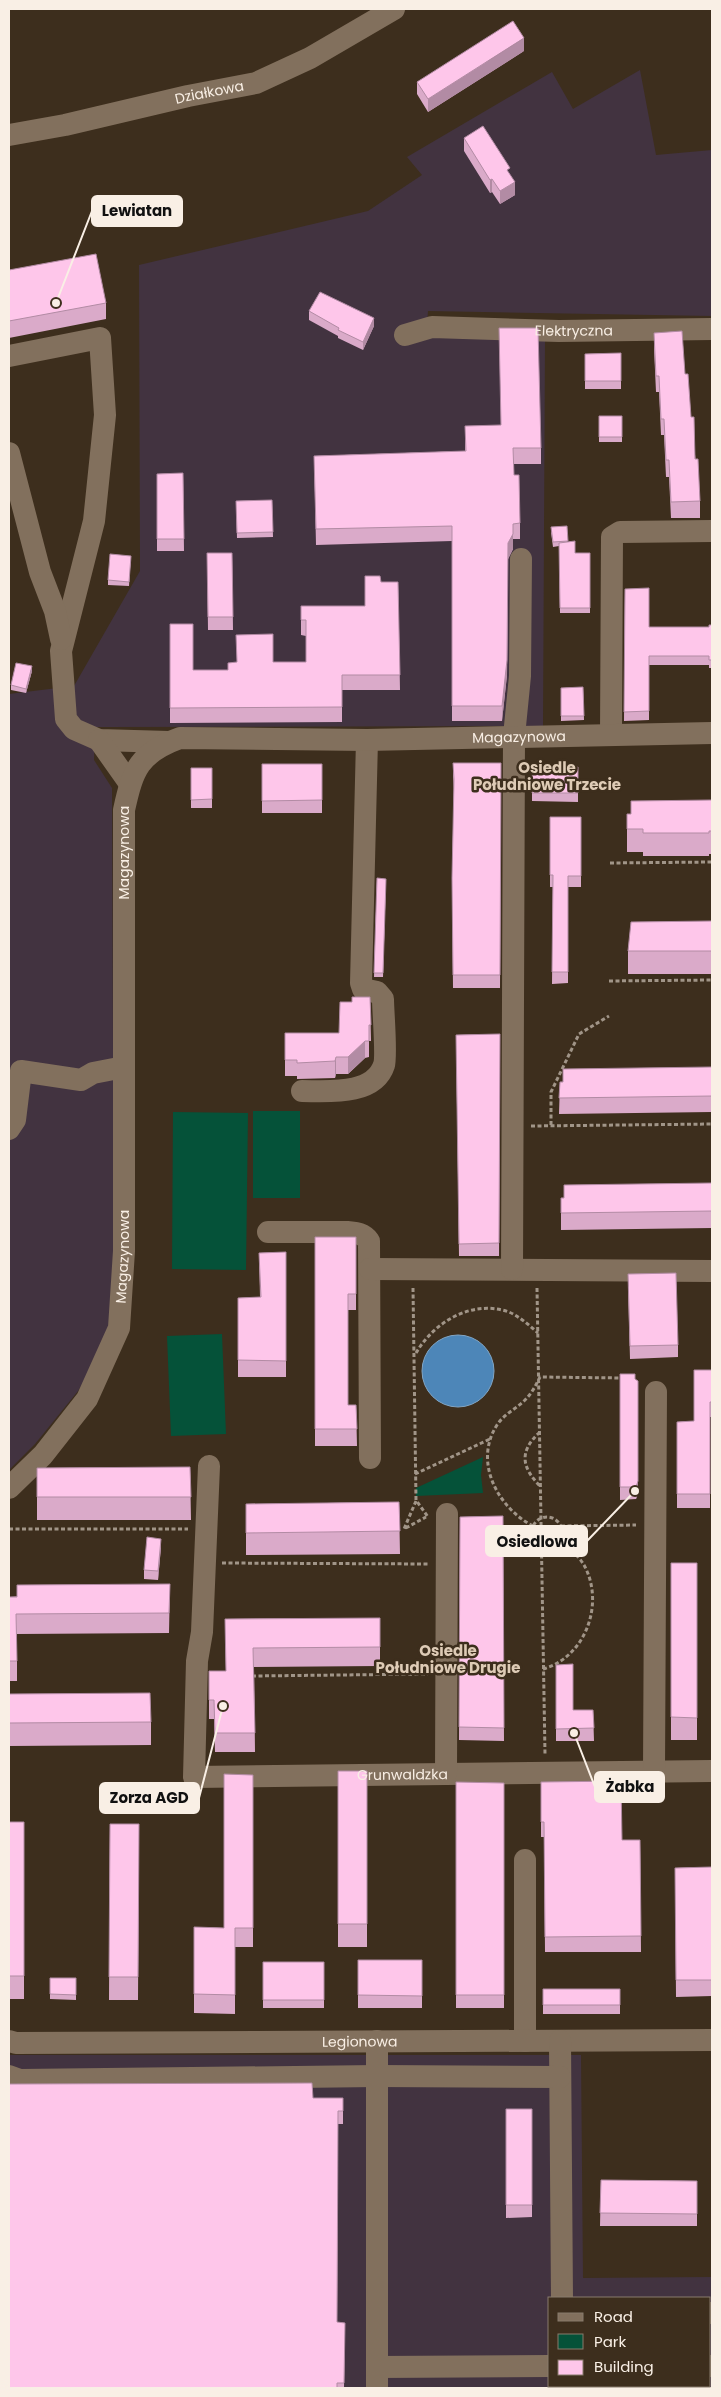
<svg xmlns="http://www.w3.org/2000/svg" width="721" height="2397" font-family="Poppins,sans-serif">
<style>
.industrial{fill:#423340;fill-rule:evenodd}
.green{fill:#055239}
.water{fill:#4d86b8;stroke:#81a6c6}
.lines{fill:none;stroke-linecap:round;stroke-linejoin:round}
.path{stroke:#a19588;stroke-width:3;stroke-dasharray:4 2.5;stroke-linecap:butt}
.minor{stroke:#82705d;stroke-width:22}
.wall{fill:#daaac9}
.shaded-wall{fill:#b28ba4}
.building{fill:#fec6ea;stroke:#b28ba4}
.labels{text-anchor:middle;stroke-width:5;stroke-linejoin:round;paint-order:stroke}
.street-label{font-size:14px;fill:#f9efe5;stroke:#3d2e1d}
.neighbourhood-label{font-size:15px;font-weight:bold;fill:#decbb6;stroke:#3d2e1d}
.leader{fill:none;stroke:#f9efe5;stroke-width:2}
.callout-dot{fill:#f9efe5;stroke:#3d2e1d;stroke-width:2}
.callout{fill:#f9efe5;stroke:#f9efe5;stroke-width:2}
.callout-label{font-size:15px;text-anchor:middle;font-weight:bold;fill:#111}
</style>
<rect width="100%" height="100%" fill="#3d2e1d"/>
<!-- industrial -->
<path class="industrial" d="M640,70L656,155L712,150V316L428,311L426,336L545,337L543,726L95,727L94,760L112,788L114,1310L99,1357L78,1391L35,1444L9,1470V694L74,686L140,571L139,265L368,211L422,175L407,157L552,72L573,109Z
M9,2055H581L583,2278L712,2277V2388H9ZM550,2298H710V2386H550Z"/>
<!-- green -->
<path class="green" d="M253,1111H300V1198H253Z
M173,1112L248,1113L246,1270L172,1269Z
M222,1334L226,1434L171,1436L167,1336Z
M483,1457L481,1475L483,1493L416,1496V1488Z"/>
<!-- water -->
<path class="water" d="M422 1371a36 36 0 1 1 72 0a36 36 0 1 1-72 0Z"/>
<g class="lines">
<!-- path -->
<path class="path" d="M610,863L712,862
M609,981L712,980
M551,1125V1092L579,1034L609,1016
M531,1126L712,1124
M413,1288L416,1500L428,1517
M537,1288L545,1754
M416,1353C434,1322 472,1299 509,1312C520,1317 529,1325 538,1333
M540,1432C518,1452 522,1468 541,1487
M415,1474L490,1439
M416,1501L404,1529L426,1517
M532 1532a15 15 0 1 1 30 0a15 15 0 1 1-30 0Z
M533,1526C498,1508 473,1462 497,1425C504,1414 516,1409 525,1400C532,1393 536,1385 540,1377L623,1378
M561,1526L636,1525
M9,1529H188
M222,1563L429,1564
M543,1669C586,1657 605,1603 584,1565C578,1555 568,1547 559,1540
M252,1676L428,1674"/>
<!-- minor -->
<g class="minor">
<path id="s1" d="M9,135L65,125L188,96L256,83L310,58L394,9"/>
<path id="s2" d="M405,335L432,327L559,331L712,329"/>
<path d="M9,356L100,338L105,415L94,521L61,651L66,719L74,729L99,740L169,742"/>
<path d="M9,453L40,572L55,611L61,639"/>
<path d="M611,733L612,537L620,532L712,531"/>
<path d="M99,740L130,784"/>
<path d="M302,1091C327,1091 374,1096 384,1065C387,1056 383,1011 383,999L377,992L363,989L361,983L367,740"/>
<path d="M9,1129L15,1120L21,1071L81,1080L93,1073L124,1067"/>
<path d="M268,1232H347C356,1233 363,1233 369,1241L370,1458"/>
<path d="M370,1269L712,1271"/>
<path d="M512,1269L514,736L520,676L521,559"/>
<path id="s3" d="M209,1466L202,1632L197,1661L194,1777L712,1771"/>
<path id="s4" d="M9,1488L43,1455L87,1399L119,1328L124,1251V810C133,769 139,753 180,738L367,740L712,733"/>
<path d="M654,1771L656,1392"/>
<path d="M446,1773L447,1514"/>
<path d="M525,1860V2041"/>
<path id="s5" d="M9,2041L16,2043L712,2040"/>
<path d="M560,2041L562,2298"/>
<path d="M9,2076L20,2080L377,2076L560,2077"/>
<path d="M710,2313H712"/>
<path d="M710,2366H712"/>
<path d="M377,2367L550,2366"/>
<path d="M377,2388V2041"/>
</g>
</g>
<!-- wall -->
<path class="wall" d="M524,51L428,112L417,94V82Z
M464,138L510,175L515,195L500,204L492,192L490,193L464,151Z
M9,270L106,303V319L9,338Z
M309,311L374,326L363,350L338,338V336L309,320Z
M654,333L685,374L691,417L700,501V518H671L669,477H666L664,435H661L659,392H656L654,349Z
M621,353V389H585V354Z
M599,416H622V442H599Z
M465,426L541,448V464H514V475L520,523V539H513V549L508,559L507,675L502,721H452V541L316,545L314,456L465,451Z
M183,473L184,551H157V474Z
M272,500L273,537L237,538L236,501Z
M551,532L568,542L575,553H590V613H560L559,546L553,547Z
M207,553H232L233,630H208Z
M131,556L129,586L108,585V580Z
M381,582H398L400,690H342V722L170,723V624L193,670H228L273,662H306V636L301,635V606H365Z
M625,589L649,627H709L712,625V668H709V665H649V720L624,721Z
M32,671L26,693L11,690V685Z
M583,687L584,720L561,721V688Z
M453,763H501L500,988H453L452,878L454,789L453,776Z
M262,764H322V813H262Z
M578,767V802L532,801V774H542Z
M191,768H212V808H191Z
M712,800V854H709V856H643V852H627V814H631Z
M550,817H581V887H568V983L552,984L553,887H550Z
M377,878L386,879L383,977H374Z
M712,921V974H628V951Z
M370,997L371,1041H369V1057L365,1058L348,1074H336L335,1078L297,1079V1076H285V1033H339L352,1002Z
M500,1034L499,1256H459L456,1035Z
M712,1067V1112L559,1114L560,1082Z
M712,1183V1228L561,1230V1198Z
M315,1237H356V1310H348V1405H356L357,1446H315Z
M286,1252V1377H238V1298L260,1297L259,1253Z
M628,1286L678,1345V1357L630,1359Z
M712,1370V1417H710V1508H677V1422L694,1421Z
M620,1374L638,1494L636,1499L620,1500Z
M190,1467L191,1520H37V1468Z
M399,1502L400,1554L246,1555V1504Z
M503,1516L504,1741L459,1740L460,1517Z
M161,1547L158,1580L144,1579V1570Z
M671,1563H697V1740H671Z
M170,1584L169,1633L17,1634V1681H9V1597Z
M380,1618V1666L254,1667L255,1752H215L214,1719H209V1700L226,1671L225,1619Z
M556,1665L573,1710H593L594,1741H556Z
M9,1694L151,1722V1745L9,1746Z
M338,1771H367V1947H338Z
M253,1775V1947H235V2014L194,2013V1927L224,1928Z
M456,1782L504,1783V2008H456Z
M541,1782L622,1840H640L641,1952H545L544,1837H541Z
M9,1822H24V1999H9Z
M110,1824H139L138,2000H109Z
M712,1867V1996L676,1997L675,1868Z
M358,1960H422V2008H358Z
M263,1962H324V2008H263Z
M50,1978H76V2000L50,1999Z
M543,1989H620V2014H543Z
M313,2098H343V2124H338L337,2322L345,2323L344,2388H9Z
M506,2109H532V2217L506,2218Z
M601,2180L697,2181V2226H600Z"/>
<!-- shaded-wall -->
<path class="shaded-wall" d="M524,38V51L428,112V99Z
M492,179V192L490,193V180Z
M515,182V195L500,204V191Z
M374,318V326L363,350V342Z
M513,534V549L508,559L507,675L502,721L508,543Z
M32,666V671L26,693V689Z
M365,1041V1058L348,1074V1057Z
M336,1057V1074L335,1078V1061Z
M638,1481V1494L636,1499V1487Z
M161,1539V1547L158,1580V1571Z"/>
<!-- building -->
<path class="building" d="M513,21L524,38L428,99L417,82Z
M483,126L510,168L507,170L515,182L500,191L492,179L490,180L464,138Z
M96,254L106,303L9,321V270Z
M320,292L374,318L363,342L338,330L339,328L309,311Z
M499,328H538L541,448H513L514,475H519L520,523L513,524V534L508,543L507,660L502,706H452V526L316,529L314,456L466,451L465,426L501,425Z
M682,331L685,374H688L691,417H694L695,459H698L700,501L671,502L669,460H666L664,419H661L659,376H656L654,333Z
M621,353V381H585V354Z
M599,416H622V437H599Z
M183,473L184,539H157V474Z
M272,500L273,532L237,533L236,501Z
M567,526L568,541L553,542L551,527Z
M575,541V553H590V608H560L559,543Z
M207,553H232L233,617H208Z
M110,554L131,556L129,582L108,580Z
M365,576H380L381,582H398L400,675H342V707L170,708V624H193V670H228V663L237,662L236,635L273,634V662H306V620H301V606H365Z
M649,588V627H709V625H712V660H709V656H649V711L624,712L625,589Z
M16,663L32,666L26,689L11,685Z
M583,687L584,716H561V688Z
M453,763H501L500,975H453L452,878L454,779Z
M262,764H322V800L262,801Z
M542,767H578V793H532V774H542Z
M191,768H212V799L191,800Z
M712,800V831H709V833H643V829H627V814H631V801Z
M550,817H581V876H568V972H552L553,875H550Z
M377,878L386,879L383,973H374Z
M712,921V951H628L631,922Z
M352,997H370L371,1025H369V1041H365L348,1057H336L335,1061L297,1063V1060H285V1033H339L340,1002H352Z
M500,1034L499,1243L459,1244L456,1035Z
M712,1067V1096L559,1098L560,1082H563V1069Z
M712,1183V1211L561,1213V1198H564V1185Z
M315,1237H356V1294H348V1405H356L357,1429H315Z
M286,1252V1361L238,1360V1298L261,1297L259,1253Z
M676,1273L678,1345L630,1346L628,1274Z
M694,1370H712V1402H710V1494H677V1422L694,1421Z
M620,1374H635V1379L638,1381V1481L636,1487H620Z
M190,1467L191,1497H37V1468Z
M399,1502L400,1531L246,1533V1504Z
M503,1516L504,1728L459,1727L460,1517Z
M147,1537L161,1539L158,1571L144,1570Z
M671,1563H697V1718L671,1717Z
M170,1584L169,1613L16,1614L17,1661H9V1597H17V1585Z
M380,1618V1647L253,1648L255,1733H215L214,1700H209V1671H226L225,1619Z
M573,1664V1710H593L594,1728L556,1729V1665Z
M150,1693L151,1722L9,1723V1694Z
M338,1771H367V1924H338Z
M224,1774L253,1775V1928H235V1995L194,1994V1927L224,1928Z
M621,1781L622,1840H640L641,1936L545,1937L544,1822H541V1782Z
M456,1782L504,1783V1995H456Z
M9,1822H24V1976H9Z
M110,1824H139L138,1977H109Z
M712,1867V1980H676L675,1868Z
M358,1960H422V1996L358,1995Z
M263,1962H324V2000H263Z
M50,1978H76V1995L50,1994Z
M543,1989H620V2005H543Z
M312,2083L313,2098H343V2111H338L337,2322L345,2323L344,2383H337V2388H9V2084Z
M506,2109H532V2205H506Z
M601,2180L697,2181V2214L600,2213Z"/>
<g class="labels">
<!-- street labels -->
<g class="street-label">
<text dy="5" stroke="none"><textPath href="#s1" startOffset="205">Działkowa</textPath></text>
<text dy="5" stroke="none"><textPath href="#s2" startOffset="170">Elektryczna</textPath></text>
<text dy="5" stroke="none"><textPath href="#s4" startOffset="1151">Magazynowa</textPath></text>
<text dy="5" stroke="none"><textPath href="#s4" startOffset="672">Magazynowa</textPath></text>
<text dy="5" stroke="none"><textPath href="#s4" startOffset="268">Magazynowa</textPath></text>
<text dy="5" stroke="none"><textPath href="#s3" startOffset="520">Grunwaldzka</textPath></text>
<text dy="5" stroke="none"><textPath href="#s5" startOffset="351">Legionowa</textPath></text>
</g>
<!-- neighbourhood labels -->
<g class="neighbourhood-label">
<text x="547" y="773">Osiedle<tspan x="547" dy="17">Południowe Trzecie</tspan></text>
<text x="448" y="1656">Osiedle<tspan x="448" dy="17">Południowe Drugie</tspan></text>
</g>
</g>
<!-- callouts -->
<path class="leader" d="M56 303L92 211M635 1491L587 1541M574 1733L595 1787M223 1706L199 1798"/>
<g class="callout-dot">
<circle cx="56" cy="303" r="5"/>
<circle cx="635" cy="1491" r="5"/>
<circle cx="574" cy="1733" r="5"/>
<circle cx="223" cy="1706" r="5"/>
</g>
<g class="callout">
<rect x="92" y="196" width="90" height="30" rx="5"/>
<rect x="486" y="1526" width="101" height="30" rx="5"/>
<rect x="595" y="1772" width="69" height="30" rx="5"/>
<rect x="100" y="1783" width="99" height="30" rx="5"/>
</g>
<g class="callout-label">
<text x="137" y="216">Lewiatan</text>
<text x="537" y="1547">Osiedlowa</text>
<text x="630" y="1792">Żabka</text>
<text x="149" y="1803">Zorza AGD</text>
</g>
<!-- border -->
<rect width="721" height="2397" fill="none" stroke="#f9efe5" stroke-width="20"/>
<!-- legend -->
<rect x="548" y="2297" width="162" height="90" fill="#3d2e1d" stroke="#887b6d"/>
<rect x="558" y="2313" width="25" height="8" fill="#82705d" stroke="#887b6d"/>
<text x="594" y="2322" font-size="15" fill="#f9efe5">Road</text>
<rect x="558" y="2334" width="25" height="15" fill="#055239" stroke="#887b6d"/>
<text x="594" y="2347" font-size="15" fill="#f9efe5">Park</text>
<rect x="558" y="2360" width="25" height="15" fill="#fec6ea" stroke="#887b6d"/>
<text x="594" y="2372" font-size="15" fill="#f9efe5">Building</text>
</svg>
